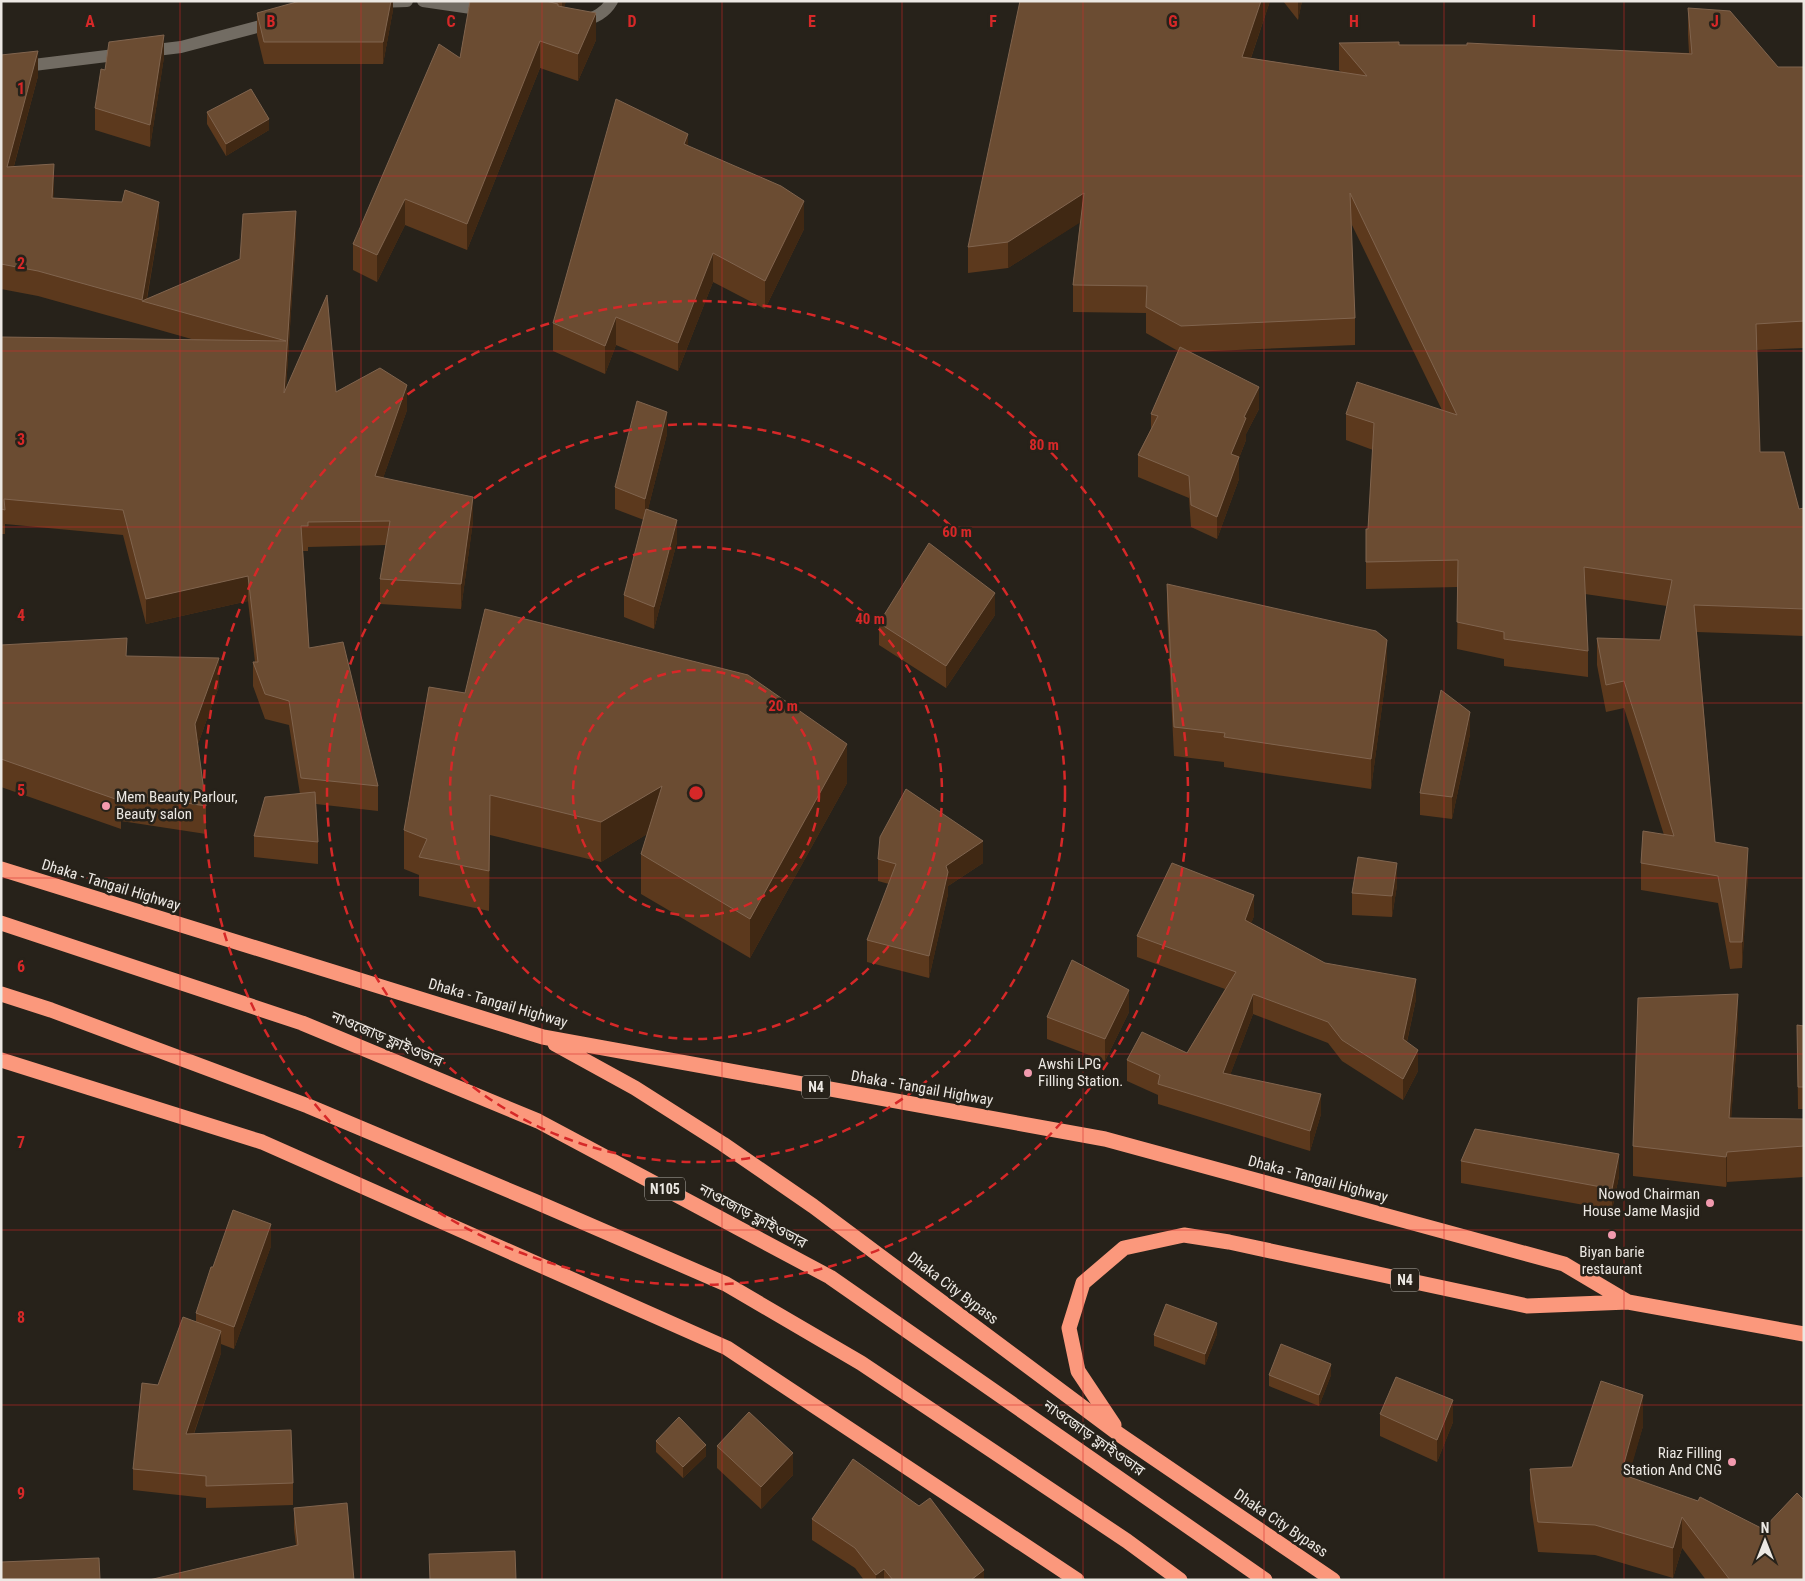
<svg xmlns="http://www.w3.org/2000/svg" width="1805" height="1581" font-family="'Roboto Condensed','Noto Sans Bengali',sans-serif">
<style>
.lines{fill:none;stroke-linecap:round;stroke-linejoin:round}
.street{stroke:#726c63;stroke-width:12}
.highway{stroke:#fb987c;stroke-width:15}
.wall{fill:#5c391d}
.shaded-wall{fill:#402813}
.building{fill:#6b4c32;stroke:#80644e}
.grid{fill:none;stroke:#d62828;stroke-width:1;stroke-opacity:0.55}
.ring{fill:none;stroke:#d62828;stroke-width:2.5;stroke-dasharray:9 6}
.poi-dot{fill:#f29aae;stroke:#27221a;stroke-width:2}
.labels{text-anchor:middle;stroke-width:5;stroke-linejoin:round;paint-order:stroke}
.shield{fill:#27221a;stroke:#b1ada7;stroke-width:1}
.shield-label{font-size:14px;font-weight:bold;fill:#ece8e3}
.poi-label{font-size:15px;fill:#ece8e3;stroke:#27221a;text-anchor:start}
.street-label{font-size:15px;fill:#ece8e3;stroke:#27221a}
.grid-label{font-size:16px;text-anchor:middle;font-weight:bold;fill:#d62828;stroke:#27221a;stroke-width:5;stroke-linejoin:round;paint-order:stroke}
.centre{fill:#d62828;stroke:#27221a;stroke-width:2.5}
.ring-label{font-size:15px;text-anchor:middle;font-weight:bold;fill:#d62828;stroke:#27221a;stroke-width:5;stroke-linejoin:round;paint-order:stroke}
</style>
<rect width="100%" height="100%" fill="#27221a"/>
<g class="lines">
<!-- street -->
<path class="street" d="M423,1L485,10
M377,2L407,1
M581,21C595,18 605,13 612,1
M148,51L181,47L272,23
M1,69L123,54"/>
<!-- highway -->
<path class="highway" d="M1,869L543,1037L1105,1139L1564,1264L1628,1302
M1,923L302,1023L538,1121L830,1277L1265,1580
M1,994L51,1010L308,1106L534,1201L726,1284L861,1363L1127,1541L1180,1580
M555,1044L635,1088L723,1144L813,1206L1120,1435L1333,1580
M1,1060L262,1142L727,1348L1077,1580
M1114,1425L1078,1371L1069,1328L1083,1283L1124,1248L1184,1235L1229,1242L1527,1306L1628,1302L1804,1334"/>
</g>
<!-- wall -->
<path class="wall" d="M393,1V10L383,64H264L257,35V13Z
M470,1H566L564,7L596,40L578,81L540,68L467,250L405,225L377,282L353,270V244L460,58Z
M1270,1L1251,58L1341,72L1339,70V43L1689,53L1688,35V8L1778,67H1804V348L1757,350L1760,452L1799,509L1804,508V636L1697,632L1715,842L1748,874L1742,968L1730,969L1718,903L1641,890V863L1664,835L1624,708L1606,712L1597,665V638L1660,640L1667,606L1585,594L1588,651V677L1504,666V659L1457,649L1458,587L1366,589V529H1368L1373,450L1346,440V414L1442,410L1351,223L1355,318V345L1190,352L1259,409L1246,434V440L1239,458V479L1217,539L1191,527L1189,498L1138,477V455L1151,429V414L1178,351L1146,333V313L1073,312V285L1080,222L1008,268L968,273V247Z
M1283,1H1302L1298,20Z
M1,55L38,76L14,166L54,189L53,198L159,226L147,299L296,236L286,388L336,392L407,410L383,478L473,521L461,609L380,604V579L386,545L308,547V551H303L309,648L378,786V811L316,804L318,842V864L254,857V836L300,794L289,725L265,719L253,686V662H255L248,601L146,624L123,535L5,524V534H1V337L195,340L142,325V323V325L38,296L1,289Z
M164,57L150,147L95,130V108Z
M207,112L269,130L226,156L207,124Z
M688,146L804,229L765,309L713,282L678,371L616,345L605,374L553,351V323Z
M667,434L648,509L677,542L654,629L624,617V595L644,520L615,509V487Z
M1167,584L1387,669L1371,789L1224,767V762L1174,756L1167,613Z
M995,615L946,688L879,645V623Z
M1,645L127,656L219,686L198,744L206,806V834L121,821V829L1,787Z
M429,687L847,783L750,958L641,894V854L647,834L601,862L490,835L489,911L419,896V875L404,869V830Z
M1470,734L1452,819L1420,815V793Z
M878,859L983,863L948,886V894L929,978L867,962V940L889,884L878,881Z
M1397,885L1392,917L1352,915V893Z
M1254,916L1251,923L1325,963L1416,999L1407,1042L1418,1071L1403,1100L1342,1061L1328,1043L1253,1014L1230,1075L1321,1114L1310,1151L1158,1104V1095L1127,1081V1060L1187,1053L1225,989L1137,957V936Z
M1129,1012L1105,1061L1047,1039V1017Z
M1738,1025L1731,1118L1804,1119V1177L1727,1182L1726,1187L1633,1176V1146Z
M1797,1025L1804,1026V1109H1798Z
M1461,1161L1619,1176L1612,1210L1461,1183Z
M271,1246L234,1349L221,1344V1353L194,1434L293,1483V1505L206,1508V1498L133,1490V1469L158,1385L196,1322V1313L213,1267Z
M1217,1334L1205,1365L1154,1346V1335Z
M1269,1375H1331L1319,1406L1269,1386Z
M1380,1414L1453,1422L1437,1462L1380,1436Z
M1643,1426L1628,1476L1804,1580H1706L1682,1548L1673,1578L1595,1555L1538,1552L1530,1500V1469L1572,1467Z
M656,1441L706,1456L683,1478L656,1452Z
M717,1446L793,1475L761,1509L717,1468Z
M294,1508L354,1580L296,1545L294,1529Z
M812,1519L984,1580H864L855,1568L812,1540Z"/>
<!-- shaded-wall -->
<path class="shaded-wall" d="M391,1H393V10L383,64V42Z
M562,1H566L562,15Z
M1261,1H1270L1242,84V57Z
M1298,1H1302L1298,20Z
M596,13V40L578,81V54Z
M164,35V57L150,147V125Z
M540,41V68L467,250V224Z
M38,51V76L7,191V167Z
M269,119V130L226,156V144Z
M688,134V162L684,144Z
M54,164V189L52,223V198Z
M1084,193V220L1008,268V242Z
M405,199V225L377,282V255Z
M804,201V229L765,309V281Z
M159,202V226L146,302L142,301V325V300Z
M296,211V236L284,417V393Z
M713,253V282L678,371V343Z
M616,317V345L605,374V346Z
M407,385V410L375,501V476Z
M1259,387V409L1246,434V440L1239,458V479L1217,539V517L1231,454L1244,417Z
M667,412V434L645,521V499Z
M473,497V521L461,609V584Z
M677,520V542L654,629V607Z
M248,576V601L146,624V599Z
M995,593V615L946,688V666Z
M1387,640V669L1371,789V759Z
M219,658V686L195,752V724Z
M1470,712V734L1452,819V797Z
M847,744V783L750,958V919Z
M662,786V825L601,862V822Z
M490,795V835L489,911V871Z
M983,841V863L948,886V894L929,978V956L946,866Z
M1748,848V874L1742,968V942Z
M1397,863V885L1392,917V896Z
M1254,895V916L1245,940V920Z
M1416,979V999L1403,1059V1039Z
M1129,990V1012L1105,1061V1039Z
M1253,994V1014L1223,1094V1073Z
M1738,994V1025L1729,1148V1118Z
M1418,1050V1071L1403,1100V1079Z
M1321,1094V1114L1310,1151V1131Z
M1727,1152V1182L1726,1187V1157Z
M1619,1154V1176L1612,1210V1189Z
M271,1224V1246L234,1349V1327Z
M1217,1323V1334L1205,1365V1354Z
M221,1331V1353L186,1456V1434Z
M1331,1364V1375L1319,1406V1395Z
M1643,1395V1426L1621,1504V1474Z
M1453,1400V1422L1437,1462V1440Z
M706,1445V1456L683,1478V1467Z
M793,1453V1475L761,1509V1487Z
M1682,1517V1548L1673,1578V1548Z
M884,1569V1580H876V1575Z
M984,1570V1580H971Z"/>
<!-- building -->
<path class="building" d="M300,1H391L383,42H264L257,13Z
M470,1H546L558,4V6L596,13L578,54L540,41L467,224L405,199L377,255L353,244L439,44L460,58Z
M1020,1H1261L1242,57L1367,76L1339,43L1399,42V45H1467V43L1692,54L1688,8L1730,11L1778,67H1804V321L1756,324L1760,452H1784L1799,509L1804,508V609L1694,605L1715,842L1748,848L1742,942H1730L1718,876L1641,863L1643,831L1674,836L1624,681L1606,685L1597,638L1660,640L1672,580L1584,567L1588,651L1504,639V632L1457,622L1458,560L1366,562V529H1368L1374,423L1346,414L1357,382L1457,415L1350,193L1355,318L1181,326L1146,307L1147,286L1073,285L1084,193L1008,242L968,247Z
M164,35L150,125L95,108L101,69L105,70L109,42Z
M38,51L7,167L54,164L52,198L122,202L125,190L159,202L142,300L38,271L1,264V55Z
M251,89L269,119L226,144L207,112Z
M616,99L688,134L684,144L781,186L804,201L765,281L713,253L678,343L616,317L605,346L553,323Z
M296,211L284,393L327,295L336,392L380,368L407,385L375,476L473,497L461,584L380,579L390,521L308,522V526H301L309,648L343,642L378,786L301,778L289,701L265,694L253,662H258L248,576L146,599L123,510L4,499L5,510L1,509V337L286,341L142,301L240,259L243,214Z
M1180,347L1259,387L1244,417L1246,418L1231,454L1239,457L1217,517L1191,505L1189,476L1138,455L1158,416L1151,414Z
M637,401L667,412L645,499L615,487Z
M646,509L677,520L654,607L624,595Z
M929,543L995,593L946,666L879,623Z
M1167,584L1376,631L1387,640L1371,759L1224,737L1225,733L1174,727Z
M485,609L748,675L847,744L750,919L641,854L662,786L601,822L490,795L489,871L419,857L427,839L404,830L429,687L465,693Z
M127,638L126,656L219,658L195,724L206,806L121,793V801L1,759V645Z
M1441,690L1470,712L1452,797L1420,793Z
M906,789L983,841L946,866L948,872L929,956L867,940L896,864L878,859L880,837Z
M315,792L318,842L254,836L265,797Z
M1358,857L1397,863L1392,896L1352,893Z
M1172,863L1254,895L1245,920L1325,963L1416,979L1403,1039L1418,1050L1403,1079L1342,1040L1328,1022L1253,994L1223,1073L1321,1094L1310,1131L1158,1084L1160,1075L1127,1060L1142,1032L1187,1053L1236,972L1137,936Z
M1072,960L1129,990L1105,1039L1047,1017Z
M1738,994L1729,1118L1804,1119V1146L1727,1152L1726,1157L1633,1146L1638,998Z
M1797,1025L1804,1026V1087H1798Z
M1475,1129L1619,1154L1612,1189L1461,1161Z
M233,1210L271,1224L234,1327L196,1313L211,1267H213Z
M1166,1304L1217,1323L1205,1354L1154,1335Z
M183,1317L221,1331L186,1434L291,1430L293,1483L206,1486V1476L133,1469L142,1383L158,1385Z
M1281,1344L1331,1364L1319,1395L1269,1375Z
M1396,1377L1453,1400L1437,1440L1380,1414Z
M1601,1381L1643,1395L1621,1474L1698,1501L1700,1497L1763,1529L1797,1493L1804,1500V1580H1730L1682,1517L1673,1548L1595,1525L1538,1522L1530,1469L1572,1467Z
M749,1412L793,1453L761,1487L717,1446Z
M679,1417L706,1445L683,1467L656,1441Z
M853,1459L919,1506L930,1498L984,1570L971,1580H893L884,1569L876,1575L855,1548L812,1519Z
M347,1503L354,1580H149L298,1545L294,1508Z
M515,1551L516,1580H430L429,1554Z
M99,1558L100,1580H1V1562Z"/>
<!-- grid -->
<path class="grid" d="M180,1V1580M361,1V1580M542,1V1580M722,1V1580M902,1V1580M1083,1V1580M1264,1V1580M1444,1V1580M1624,1V1580M1,176H1804M1,351H1804M1,527H1804M1,703H1804M1,878H1804M1,1054H1804M1,1230H1804M1,1405H1804"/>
<!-- distance rings -->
<g class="ring">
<circle cx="696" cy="793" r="123"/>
<circle cx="696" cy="793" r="246"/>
<circle cx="696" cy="793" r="369"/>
<circle cx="696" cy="793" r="492"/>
</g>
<!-- markers -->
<g class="poi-dot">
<circle cx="106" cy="806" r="5"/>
<circle cx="1028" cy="1073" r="5"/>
<circle cx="1710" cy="1203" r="5"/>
<circle cx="1612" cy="1235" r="5"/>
<circle cx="1732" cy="1462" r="5"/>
</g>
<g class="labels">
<!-- shield labels -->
<g class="shield">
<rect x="802" y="1075.5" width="28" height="23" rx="4"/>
<rect x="645" y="1177.5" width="40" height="23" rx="4"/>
<rect x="1391" y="1268.5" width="28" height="23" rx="4"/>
</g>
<g class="shield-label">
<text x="816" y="1092">N4</text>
<text x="665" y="1194">N105</text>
<text x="1405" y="1285">N4</text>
</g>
<!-- poi labels -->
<g class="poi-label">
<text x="116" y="802">Mem Beauty Parlour,<tspan x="116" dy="17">Beauty salon</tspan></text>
<text x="1038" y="1069">Awshi LPG<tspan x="1038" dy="17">Filling Station.</tspan></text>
<text x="1700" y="1199" text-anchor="end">Nowod Chairman<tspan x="1700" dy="17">House Jame Masjid</tspan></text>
<text x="1612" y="1257" text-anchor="middle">Biyan barie<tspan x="1612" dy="17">restaurant</tspan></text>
<text x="1722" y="1458" text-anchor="end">Riaz Filling<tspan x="1722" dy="17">Station And CNG</tspan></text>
</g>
<!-- street labels -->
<g class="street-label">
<text transform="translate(111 885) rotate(17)" y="5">Dhaka - Tangail Highway</text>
<text transform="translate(498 1003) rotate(16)" y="5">Dhaka - Tangail Highway</text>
<text transform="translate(387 1039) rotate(23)" y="5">নাওজোড় ফ্লাইওভার</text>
<text transform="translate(922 1088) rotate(10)" y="5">Dhaka - Tangail Highway</text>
<text transform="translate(1318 1179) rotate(15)" y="5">Dhaka - Tangail Highway</text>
<text transform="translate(753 1216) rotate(28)" y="5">নাওজোড় ফ্লাইওভার</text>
<text transform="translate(953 1288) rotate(37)" y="5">Dhaka City Bypass</text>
<text transform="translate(1094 1438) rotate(35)" y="5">নাওজোড় ফ্লাইওভার</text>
<text transform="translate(1281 1523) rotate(34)" y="5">Dhaka City Bypass</text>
</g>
</g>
<g class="grid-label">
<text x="90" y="27">A</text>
<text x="271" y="27">B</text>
<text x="451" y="27">C</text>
<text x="632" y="27">D</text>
<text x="812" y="27">E</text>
<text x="993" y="27">F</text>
<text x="1173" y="27">G</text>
<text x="1354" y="27">H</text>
<text x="1534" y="27">I</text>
<text x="1715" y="27">J</text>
<text x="21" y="94">1</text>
<text x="21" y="269">2</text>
<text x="21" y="445">3</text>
<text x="21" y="621">4</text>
<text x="21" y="796">5</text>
<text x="21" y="972">6</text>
<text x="21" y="1148">7</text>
<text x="21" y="1323">8</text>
<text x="21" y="1499">9</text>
</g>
<circle cx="696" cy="793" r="8" class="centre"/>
<g class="ring-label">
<text x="1044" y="450">80 m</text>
<text x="957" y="537">60 m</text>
<text x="870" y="624">40 m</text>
<text x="783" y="711">20 m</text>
</g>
<!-- border -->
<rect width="1805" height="1581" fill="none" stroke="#ece8e3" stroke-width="5"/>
<!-- north arrow -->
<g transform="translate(1765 1541)" stroke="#27221a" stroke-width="4" paint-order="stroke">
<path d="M0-4L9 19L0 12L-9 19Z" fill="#ece8e3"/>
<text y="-8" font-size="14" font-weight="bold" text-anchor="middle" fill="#ece8e3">N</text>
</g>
</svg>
